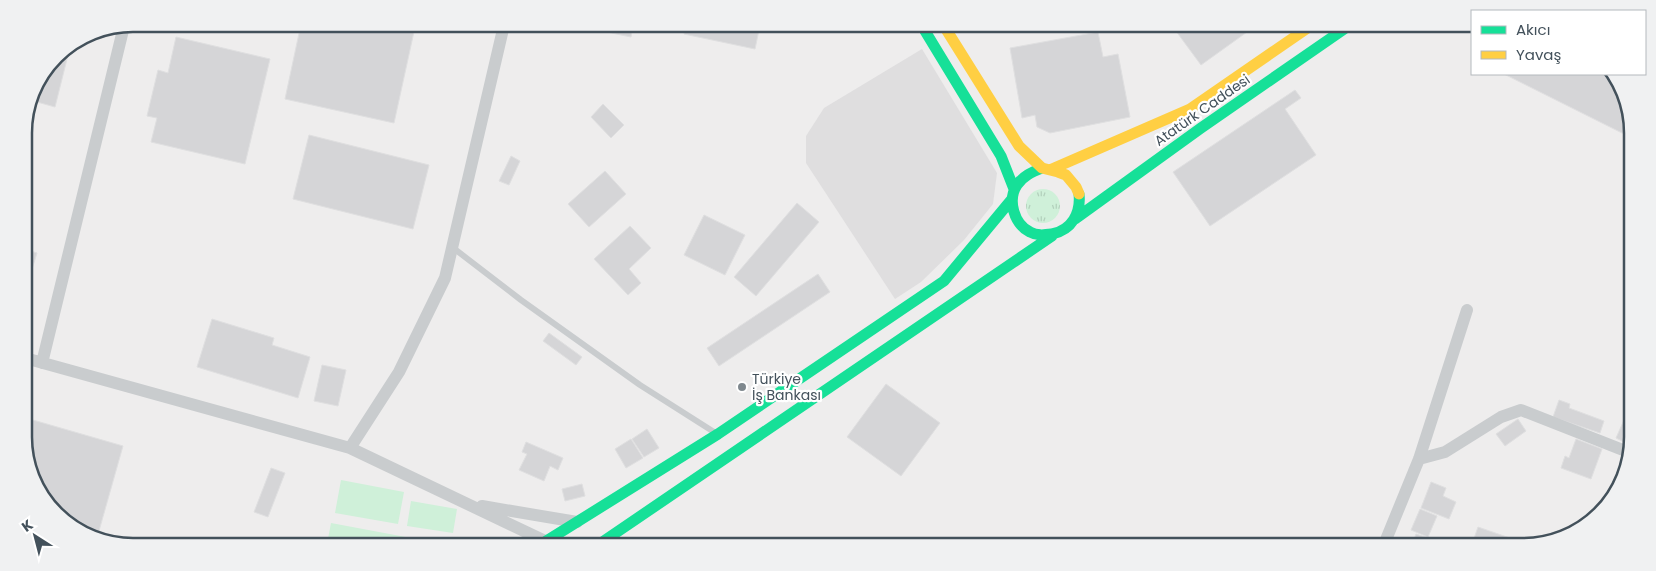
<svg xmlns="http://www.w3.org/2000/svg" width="1656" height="571" font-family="Poppins,sans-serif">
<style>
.education{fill:#dfdedf}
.grass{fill:url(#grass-tufts)}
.pitch{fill:#cff0d9}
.building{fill:#d5d5d7;stroke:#dfdfe0}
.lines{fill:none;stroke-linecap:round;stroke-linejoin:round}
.lane{stroke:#c9ccce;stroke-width:6}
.street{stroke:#c9ccce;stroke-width:12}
.fast{stroke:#16e098;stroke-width:11}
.slow{stroke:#ffcf43;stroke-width:11}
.poi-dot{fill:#7f888e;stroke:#fff;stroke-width:2}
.labels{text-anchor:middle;stroke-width:4.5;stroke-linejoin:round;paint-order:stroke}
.street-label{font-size:14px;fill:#43515b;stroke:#fff}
.poi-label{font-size:14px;fill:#43515b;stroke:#fff;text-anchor:start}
.rim{fill:none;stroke:#43515b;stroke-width:2.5}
</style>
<defs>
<pattern id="grass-tufts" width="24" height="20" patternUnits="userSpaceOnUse" patternTransform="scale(1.25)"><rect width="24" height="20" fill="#cff0d9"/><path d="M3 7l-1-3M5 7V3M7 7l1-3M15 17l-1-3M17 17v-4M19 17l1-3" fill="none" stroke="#b3d0bc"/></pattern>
</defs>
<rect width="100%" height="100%" fill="#eeeded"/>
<!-- education -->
<path class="education" d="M922,49L997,173L993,204L964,240L921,282L895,299L806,163V136L824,108Z"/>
<!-- grass -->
<path class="grass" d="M1026 206a17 17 0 1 1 34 0a17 17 0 1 1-34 0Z"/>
<!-- pitch -->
<path class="pitch" d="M341,480L404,492L398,524L335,513Z
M411,501L457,509L453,533L407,526Z
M331,523L411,538L410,544H327Z"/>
<!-- building -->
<path class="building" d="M301,24H403L415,27L394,123L285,99Z
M598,25H633L631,37L597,30Z
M686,25H760L755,49L684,34Z
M1173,27H1254L1201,65Z
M1098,32L1103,57L1118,54L1130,117L1050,133L1037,127L1035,115L1022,118L1010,48Z
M176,37L270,59L245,164L151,142L157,118L147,116L158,70L168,73Z
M70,47L55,107L30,100L32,91L56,56Z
M1504,74H1611L1630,113V137Z
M1295,90L1301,98L1285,109L1316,155L1210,226L1173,172Z
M603,104L624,125L611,138L591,117Z
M309,135L429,165L413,229L293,199Z
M511,156L520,161L509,185L499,181Z
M605,171L626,194L589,227L568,204Z
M797,203L819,222L756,296L734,277Z
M704,215L745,235L725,275L684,255Z
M630,226L651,248L629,269L641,283L628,295L594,259Z
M25,249L37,253L25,292Z
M818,274L830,292L719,366L707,348Z
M212,319L274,338L272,345L310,357L298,398L197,367Z
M549,333L582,357L576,365L543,341Z
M322,365L346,370L338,406L314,401Z
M886,384L940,423L901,476L847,437Z
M1559,400L1570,404L1569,408L1604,421L1600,433L1553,417Z
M26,418L123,446L97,538L51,510L26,458Z
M1518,419L1526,431L1505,446L1496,434Z
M1624,420L1629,423V437L1626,443L1616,438Z
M647,429L659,448L644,457L632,439Z
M631,439L643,458L626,468L615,449Z
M1576,439L1602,449L1591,479L1561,468L1565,456L1569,458Z
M526,442L563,458L558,470L550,466L544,481L519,470L527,454L522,452Z
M271,468L285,473L268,517L254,512Z
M1431,482L1446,488L1443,496L1456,502L1449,519L1421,508Z
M582,484L585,496L565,501L562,489Z
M1420,509L1437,516L1428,537L1411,530Z
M1478,527L1533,546L1529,547H1471Z
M1416,534L1428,538L1425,547H1411Z"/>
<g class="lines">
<!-- lane -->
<path class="lane" d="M452,247L521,300L640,385L714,432"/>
<!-- street -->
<path class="street" d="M25,358L350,448L545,541
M42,363L124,26
M350,448L399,372L445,278L504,25
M1419,459L1445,452L1501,417L1521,410L1628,452
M482,506L577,522
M1383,547L1419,459L1467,310"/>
<!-- fast -->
<path class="fast" d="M922,26L1001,156L1014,189
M1042,168C1032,172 1023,176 1017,185C1007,200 1014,224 1030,232C1037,236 1044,235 1052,234C1072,230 1081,213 1079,194
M1075,219L1201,128L1347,27
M540,545L718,434L944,281L1012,199
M598,545L1052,236"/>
<!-- slow -->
<path class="slow" d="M944,26L1019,146L1042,168L1058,172L1066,175L1076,187L1079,194
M1052,169L1190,109L1309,27"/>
</g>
<!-- markers -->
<circle class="poi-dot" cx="742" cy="387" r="5"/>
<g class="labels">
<!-- street labels -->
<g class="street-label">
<text transform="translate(1202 110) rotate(-35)" y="5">Atatürk Caddesi</text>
</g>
<!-- poi labels -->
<g class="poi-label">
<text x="752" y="384">Türkiye<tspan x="752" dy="16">İş Bankası</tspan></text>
</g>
</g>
<!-- crop -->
<path d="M0 0H1656V571H0ZM133 32H1523A101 101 0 0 1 1624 133V437A101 101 0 0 1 1523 538H133A101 101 0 0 1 32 437V133A101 101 0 0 1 133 32Z" fill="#f0f1f2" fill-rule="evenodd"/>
<path class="rim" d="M133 32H1523A101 101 0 0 1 1624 133V437A101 101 0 0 1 1523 538H133A101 101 0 0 1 32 437V133A101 101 0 0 1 133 32Z"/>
<!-- legend -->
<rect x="1471" y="10" width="175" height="65" fill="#ffffff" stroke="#b4b9bd"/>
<rect x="1481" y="26" width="25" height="8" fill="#16e098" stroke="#b4b9bd"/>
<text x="1516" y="35" font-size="15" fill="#43515b">Akıcı</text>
<rect x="1481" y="51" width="25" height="8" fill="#ffcf43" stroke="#b4b9bd"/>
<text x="1516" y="60" font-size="15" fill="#43515b">Yavaş</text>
<!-- north arrow -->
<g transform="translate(35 536) rotate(324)" stroke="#ffffff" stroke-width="4" paint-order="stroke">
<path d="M0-4L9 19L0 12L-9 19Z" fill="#43515b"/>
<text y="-8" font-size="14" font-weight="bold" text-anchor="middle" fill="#43515b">K</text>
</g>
</svg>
